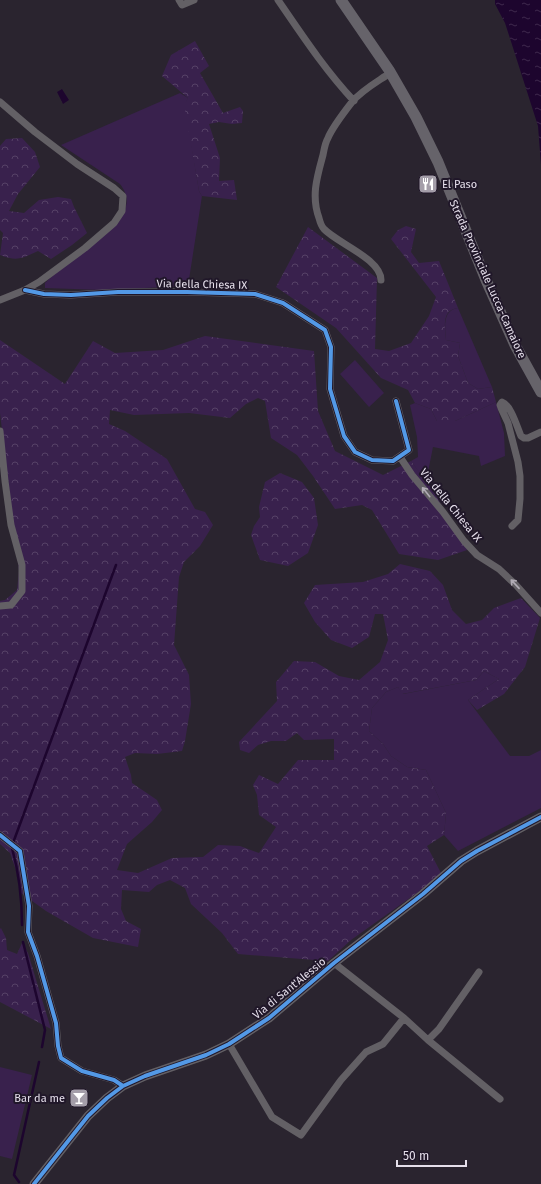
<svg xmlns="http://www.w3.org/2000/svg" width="541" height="1184" font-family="'Fira Sans',sans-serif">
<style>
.grass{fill:#39214d}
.forest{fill:url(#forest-crowns)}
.water{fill:url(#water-ripples)}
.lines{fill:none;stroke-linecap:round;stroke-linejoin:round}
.stream{stroke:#1d052e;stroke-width:2.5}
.minor{stroke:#636065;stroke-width:7}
.tertiary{stroke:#636065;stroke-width:9}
.secondary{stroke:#66636a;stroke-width:11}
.cycleway-casing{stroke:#201729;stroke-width:6}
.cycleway{stroke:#5399e6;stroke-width:4}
.oneway{stroke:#b1acb5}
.labels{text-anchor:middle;stroke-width:4;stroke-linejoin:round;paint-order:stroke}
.poi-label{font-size:11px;fill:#e5dfeb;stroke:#201729;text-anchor:start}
.street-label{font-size:11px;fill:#e5dfeb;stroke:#201729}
</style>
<defs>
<pattern id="forest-crowns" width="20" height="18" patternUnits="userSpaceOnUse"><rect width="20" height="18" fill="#39214d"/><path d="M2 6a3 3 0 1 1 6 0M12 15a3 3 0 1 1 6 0" fill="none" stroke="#564167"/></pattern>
<pattern id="water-ripples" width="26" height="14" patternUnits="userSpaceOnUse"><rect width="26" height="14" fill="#1d052e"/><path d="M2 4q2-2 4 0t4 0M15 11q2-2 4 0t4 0" fill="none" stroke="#3e294c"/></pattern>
</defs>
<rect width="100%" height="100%" fill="#2a242f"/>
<!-- grass -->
<path class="grass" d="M180,93L188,98L185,105L199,191L202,196L188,286L102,290L45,288V283L49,279L118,223C127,209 131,198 120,184L61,145Z
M458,308L492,387L478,389L468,383L458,356L460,343L446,340C445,328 442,310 458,308Z
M355,360L384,393L369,407L340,374Z
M496,402L504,433L505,456L481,466L479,456L433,447L426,482L411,461L418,457L417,437L410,405L415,403L431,409L437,421H455Z
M484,671L499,679L468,700L510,756H529L541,750V808L458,851L444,835L446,813L426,770L407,767L391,756L383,744L369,731L372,708L386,692L398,687L403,694L476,680Z
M0,1067L32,1075L12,1159L0,1156Z"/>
<!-- forest -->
<path class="forest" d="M195,41L209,66L200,73L223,113L240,107L243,111L242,123L232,124L219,122L209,124L220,158L219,181L234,180L237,200L202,196L199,191L184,105L188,98L162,76L171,55Z
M22,138L35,152L40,167L18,194L9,211L24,213L39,200L58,197L71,199L74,207L87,233L72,245L51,259L38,251C22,258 18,262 0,255L3,233L0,230V146L6,139Z
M406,226L416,229L411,252L419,263L439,261L458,308C441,310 445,327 446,340L460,343L458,356L468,383L478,389L492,387L496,402L455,421H437L431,409L415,403L408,390L381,378L336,328L276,287L308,227L377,278L375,349L389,351L411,343L429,316L436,297L391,239L398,230Z
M205,336L314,351L318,411L335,451L383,475L411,461L432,489L448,516L464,538L467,550L438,560L399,554L372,510L362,505L335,509L313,476L297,455L271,438L265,401L258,398L246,404L230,418L189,413L134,415L110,410L109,424L125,431L167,459L195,509L205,512L213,525L200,546L184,562L179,577L174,645L189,675L191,704L185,741L182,751L157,754L135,753L125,757L131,775L132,783L157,800L162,810L152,822L127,844L117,870L138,873L172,858L203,857L218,845L240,846L259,853L276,827L259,815L257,795L253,785L259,775L278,784L298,760H334V739L304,740L297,733L286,741H271L258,745L249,753L240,750L239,742L277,701L276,682L294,661L315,662L339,676L359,680L380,662L388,640L383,614H375L369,637L352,648L331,640L315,622L304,603L315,585L363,582L388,574L400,564L430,571L443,585L452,610L466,624L482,620L494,608L521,598L540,618L525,667L504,694L477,710L468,700L499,679L484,671L476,680L402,694L398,687L386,692L372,708L369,731L383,744L391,756L407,767L426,770L446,813L444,835L427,846L442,875L351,940L328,961L238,954L222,933L191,904L185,888L170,880L157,885L149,892L122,890L121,909L126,921L141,929L138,947L93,938L46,911L21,893L16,870L10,853L0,844V601L5,600L17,590L19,571L0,413V340L65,384L93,341L115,353L163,350Z
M280,473L302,482L314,498L318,525L308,553L288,566L260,560L251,535L254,526L260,517L259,507L265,482Z
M1,928L6,938L7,950L17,954L22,943L28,953L51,1029L0,1002V929Z"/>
<!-- water -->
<path class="water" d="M495,0H541V165L538,126L505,23L495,4Z
M62,89L69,100L63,104L57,92Z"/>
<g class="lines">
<!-- stream -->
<path class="stream" d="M13,843L116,565
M12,848C19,873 22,899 22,925
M23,942L45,1030L42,1047
M19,1182L14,1175L39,1062"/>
<!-- minor -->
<path class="minor" d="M179,0L182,5L194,0
M278,0C302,35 325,70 354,101
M0,102L35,132L77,164L114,188L123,196L122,211L114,223L85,248L39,282L25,290L0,300
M381,280C381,259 337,243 324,229C321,226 320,222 319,218C311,196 317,177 323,155C324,150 325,143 328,138C332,128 345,111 352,102C362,90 377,82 390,73
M25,290L44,294L71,295L118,292H187L255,294L283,303L325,330L331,347L330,389L344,436L355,452L372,460L393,461L409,450L396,401
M0,431L5,481L11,525L22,565V591L11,605L0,606
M400,457L412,475L443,512L464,541L477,555L499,569L516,585L541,613
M512,526L518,520L520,499V476L518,462L508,423L501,408L500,405L502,402C511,405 517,427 521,436L524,438H528L541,432
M0,835L20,851L29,906L28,932L37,956L56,1023L58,1046L61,1058L82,1071L114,1080L123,1086
M334,963L404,1018L428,1040L500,1099
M428,1040L439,1029L479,972
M229,1044L272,1117L301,1135L341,1080L366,1052L383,1044L404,1018"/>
<!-- tertiary -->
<path class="tertiary" d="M34,1184L88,1116L107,1098L123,1086L145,1076L206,1055L229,1044L269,1018L334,963L423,894L461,861L477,851L541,817"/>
<!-- secondary -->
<path class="secondary" d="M341,0L389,70L416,117L438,162L486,280L515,345L541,392"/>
<defs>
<path id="cycleway" d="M25,290L44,294L71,295L118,292H187L255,294L283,303L325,330L331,347L330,389L344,436L355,452L372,460L393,461L409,450L396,401
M0,835L20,851L29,906L28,932L37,956L56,1023L58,1046L61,1058L82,1071L114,1080L123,1086
M34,1184L88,1116L107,1098L123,1086L145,1076L206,1055L229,1044L269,1018L334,963L423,894L461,861L477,851L541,817"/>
</defs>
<!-- cycleway casing -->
<use href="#cycleway" class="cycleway-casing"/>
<!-- cycleway -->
<use href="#cycleway" class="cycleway"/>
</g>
<!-- one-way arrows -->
<defs><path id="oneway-shaft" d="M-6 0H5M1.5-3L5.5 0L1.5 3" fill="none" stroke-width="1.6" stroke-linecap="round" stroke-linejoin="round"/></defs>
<g class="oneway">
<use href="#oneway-shaft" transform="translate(426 492) rotate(-129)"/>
<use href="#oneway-shaft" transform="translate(515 584) rotate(-133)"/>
</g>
<!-- icons -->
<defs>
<symbol id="restaurant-square" viewBox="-11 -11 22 22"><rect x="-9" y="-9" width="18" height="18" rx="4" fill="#a49ea9" stroke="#201729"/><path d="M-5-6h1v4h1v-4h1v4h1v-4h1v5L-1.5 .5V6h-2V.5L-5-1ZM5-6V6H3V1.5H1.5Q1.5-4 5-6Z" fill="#fff"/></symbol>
<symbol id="bar-square" viewBox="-11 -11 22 22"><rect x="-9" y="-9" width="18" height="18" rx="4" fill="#a49ea9" stroke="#201729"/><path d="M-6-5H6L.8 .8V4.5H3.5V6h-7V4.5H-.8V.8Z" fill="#fff"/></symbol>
</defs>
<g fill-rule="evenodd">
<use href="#restaurant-square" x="417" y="173" width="22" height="22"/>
<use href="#bar-square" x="68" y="1087" width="22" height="22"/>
</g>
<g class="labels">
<!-- poi labels -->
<g class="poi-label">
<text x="442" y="188">El Paso</text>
<text x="65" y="1102" text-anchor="end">Bar da me</text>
</g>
<!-- street labels -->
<g class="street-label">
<text transform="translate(488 279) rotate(66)" y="4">Strada Provinciale Lucca-Camaiore</text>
<text transform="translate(202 284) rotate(1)" y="4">Via della Chiesa IX</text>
<text transform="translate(451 505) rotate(51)" y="4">Via della Chiesa IX</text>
<text transform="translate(289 988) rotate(-39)" y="4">Via di Sant'Alessio</text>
</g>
</g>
<!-- scale -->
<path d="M397 1160v6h69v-6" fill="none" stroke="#e5dfeb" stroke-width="2"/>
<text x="403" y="1160" font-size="12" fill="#e5dfeb" stroke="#201729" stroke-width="3" paint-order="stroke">50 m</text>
</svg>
